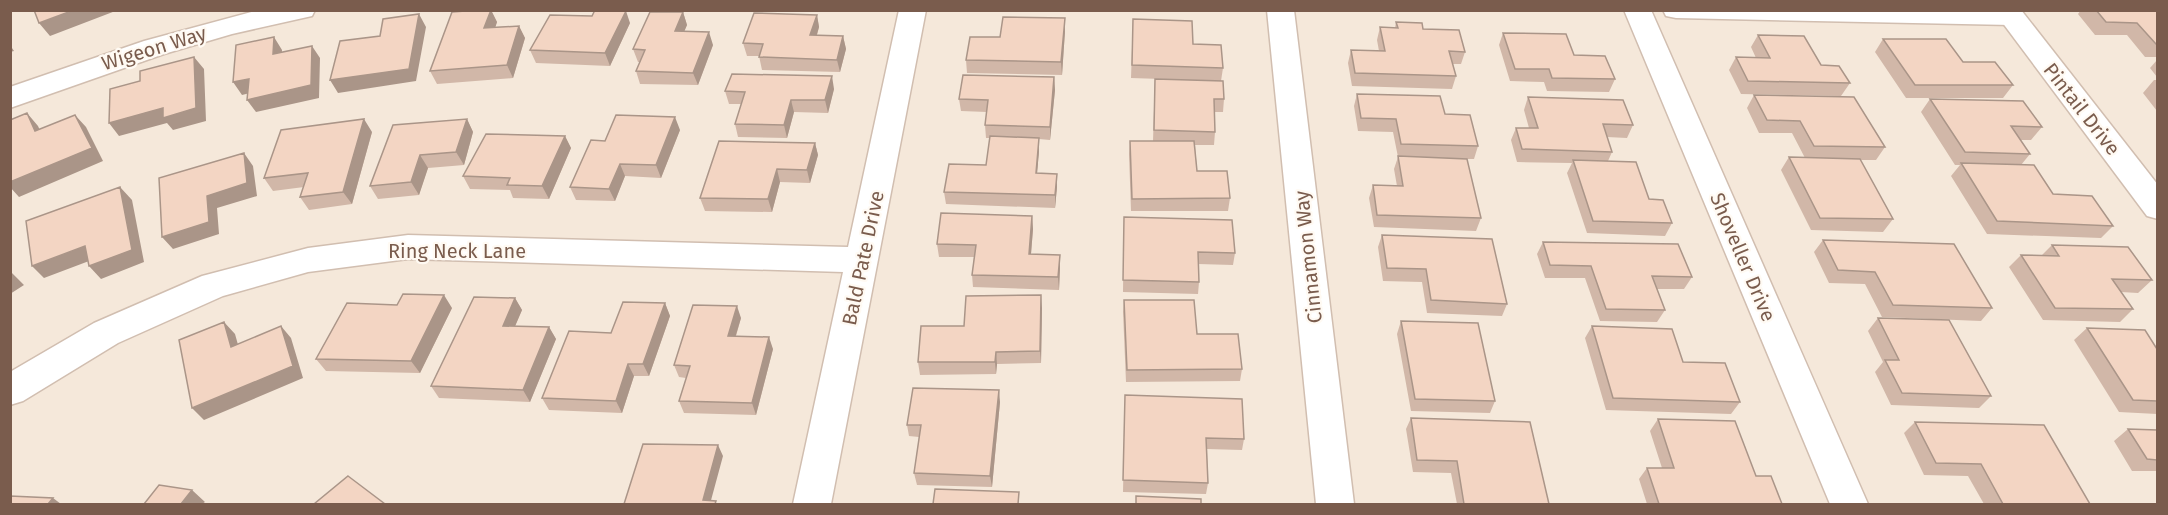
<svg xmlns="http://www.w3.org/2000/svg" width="2168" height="515" font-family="'Fira Sans',sans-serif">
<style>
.residential{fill:#f5e8da}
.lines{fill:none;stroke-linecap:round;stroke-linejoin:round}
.minor-casing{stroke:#d1beb0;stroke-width:3}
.tertiary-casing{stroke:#d1beb0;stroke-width:3}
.minor{fill:#fff;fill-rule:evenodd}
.tertiary{fill:#fff;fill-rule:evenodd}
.wall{fill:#d1b7a8}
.shaded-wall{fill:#aa9588}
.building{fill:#f3d5c3;stroke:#aa9588;stroke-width:1.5}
.labels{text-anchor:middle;stroke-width:4.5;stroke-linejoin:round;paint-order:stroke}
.street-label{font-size:20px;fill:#7a5c4d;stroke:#fffaf3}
</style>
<rect width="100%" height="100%" fill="#fdf6ec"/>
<!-- residential -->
<path class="residential" d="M10,11H2157V504H11Z"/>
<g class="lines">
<defs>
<path id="minor" d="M259,10H315L312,16L232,34L164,54L10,108V87L144,41Z
M899,10H926L831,504H793L843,272L408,259L308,272L223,296L118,343L23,401L10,405V372L94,323L202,276L308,248L408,235L848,247Z
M1267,10H1294L1354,504H1316Z
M1624,10H1651L1868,504H1830Z
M1663,10H2019L2025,17L2021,23L2011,25L1676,18L1666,16Z"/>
<path id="tertiary" d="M1993,10H2021L2158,185V219L2147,216Z"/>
</defs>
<!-- minor casing -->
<use href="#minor" class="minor-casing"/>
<!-- tertiary casing -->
<use href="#tertiary" class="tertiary-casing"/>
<!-- minor -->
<use href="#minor" class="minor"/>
<!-- tertiary -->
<use href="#tertiary" class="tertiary"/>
</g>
<!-- wall -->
<path class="wall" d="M479,10H491L497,22L495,27L519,26L525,38L513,78L437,84L430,71Z
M2081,10H2157V57H2145L2127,35H2095L2078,14Z
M683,12L687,25L684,31L713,45L698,85L640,84L636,71L640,62H638L633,49Z
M817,15L819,27L817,35L843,36L846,49L840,72L762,70L759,56H747L743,43Z
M1133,19L1193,44L1223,68L1221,81L1224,99L1223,112H1215V132L1214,145H1195L1197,171L1230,198L1228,211H1131L1129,154L1130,141H1153L1155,79L1191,80L1131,78Z
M1396,22L1423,29L1465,52L1461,64H1453L1456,76L1452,89L1352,86L1348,63L1351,50L1379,51L1377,40L1380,27L1395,28Z
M630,23L610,66L536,63L530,50Z
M1065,31L1062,75L967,73L966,60L1000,37Z
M1503,33L1574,55L1615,79L1609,92L1547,91L1544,82L1510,81L1499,45Z
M1758,35L1821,65L1850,83L1841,96L1741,94L1729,70L1736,57L1756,58L1751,47Z
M1883,39L1963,62L2013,85L2003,98H1906L1875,52Z
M2157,60V77L2150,68Z
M1054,77L1055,90L1050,140L1039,139V151L1037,173L1057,187L1055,208L946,204L944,192L986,165L990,138H986L985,125L987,112L961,111L959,99Z
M2154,80H2157V111L2143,93Z
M834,89L828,113L794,112L787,138L738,137L735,124L741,104H729L725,91Z
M1357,94L1445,114L1478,146L1474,159H1459L1481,218L1476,231L1374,227L1369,198L1373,185L1397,186L1394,169L1398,157L1393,132L1358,131L1354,106Z
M1754,95L1885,147L1876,160H1860L1893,219L1883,232L1811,230L1781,170L1789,157L1805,158L1792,133H1759L1747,108Z
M1528,97L1633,125L1627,138L1607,137L1612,152L1608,161L1649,199L1672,223L1665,236L1587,233L1567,173L1572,163L1517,162L1511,140L1516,128H1529L1524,110Z
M1930,99L2042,127L2031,140H2020L2030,154L2021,165L2053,194L2113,226L2101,238L1987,234L1951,176L1960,165H1955L1921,112Z
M467,119L473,132L464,165L428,168L419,195L378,199L370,186Z
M680,130L661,178L625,176L615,201L576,200L570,187L605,141Z
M372,132L352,204L309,210L300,197L304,187L273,191L264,178Z
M565,136L571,148L549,199L513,198L510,190L470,189L463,176Z
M815,143L818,155L810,183L780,182L772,212L705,211L700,198Z
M1032,216L1033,229L1031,254L1060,255V267L1059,290L973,287L972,275L974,257H939L937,244Z
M1124,217L1235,253L1233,265L1198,264L1199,282L1198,294L1123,292Z
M1382,235L1507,304L1502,316L1427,313L1422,282L1383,281L1378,247Z
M1823,240L1992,308L1981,321L1882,317L1865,284L1829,283L1814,252Z
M1543,242L1692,277L1684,289H1657L1665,310L1657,322L1600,321L1585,278H1545L1537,254Z
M2052,245L2152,280L2138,293L2121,292L2133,309L2120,322L2043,320L2009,267L2021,255H2042Z
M515,298L522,310L515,326L549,327L556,339L530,402L439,398L431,386Z
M1124,300L1197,334L1242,369L1240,381L1126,382L1123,312Z
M665,303L670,316L649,376H634L622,413L549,410L542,398L611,333Z
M397,305L452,308L420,373L326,371L316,359Z
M1042,308L1041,363L997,364L996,374L920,375L918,362L964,326Z
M741,318L736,336L773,349L756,415L684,413L679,401L686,378L679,377L674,365Z
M1878,318L1991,396L1979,408L1891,405L1875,372L1883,362L1868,331Z
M1401,321L1495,401L1490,413L1411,411L1397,334Z
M1592,326L1683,362L1740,402L1731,414L1606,410L1585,338Z
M2087,328L2157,349V414L2119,412L2074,340Z
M1125,395L1244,439L1242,450L1207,449L1208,483L1206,494L1123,492Z
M1000,402L992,487L917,485L914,473L919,437L909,436L907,425Z
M1411,418L1549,504H1457L1451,473L1413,472L1406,429Z
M1658,419L1756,476L1782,504H1647L1639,479L1647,468H1662L1650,431Z
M1915,422L2090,504H1984L1968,476L1924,475L1904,433Z
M2128,429L2157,430V471H2132L2114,441Z"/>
<!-- shaded-wall -->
<path class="shaded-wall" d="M74,10H118L50,36L39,23Z
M491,10L497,22L491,41L484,28Z
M626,11L630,23L610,66L605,53Z
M683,12L687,25L679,44L675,31Z
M419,14L426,27L416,81L338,93L330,80Z
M817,15L819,27L813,48L810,35Z
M1065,18V31L1062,75L1061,62Z
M519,26L525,38L513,78L507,65Z
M709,32L713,45L698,85L693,73Z
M843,36L846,49L840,72L837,60Z
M274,37L282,50L281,67L273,54Z
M10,45L14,51L10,52Z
M312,46L320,58L319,98L256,112L247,100Z
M194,57L204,69L206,121L173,130L167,123L119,136L109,123Z
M832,76L834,89L828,113L825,100Z
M1054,77L1055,90L1050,140V127Z
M249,79L258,91L242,95L233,82Z
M791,100L794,112L787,138L784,125Z
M27,113L38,126L46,144L35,131Z
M75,115L86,127L103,161L19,197L10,187V182Z
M675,117L680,130L661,178L656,165Z
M364,119L372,132L352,204L343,192Z
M467,119L473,132L464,165L456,152Z
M565,136L571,148L549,199L542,186Z
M1039,138V151L1036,186V173Z
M815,143L818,155L810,183L807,170Z
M244,153L253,166L257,196L217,208L219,234L173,249L162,237L207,196Z
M420,155L428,168L419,195L411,182Z
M620,164L625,176L615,201L609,189Z
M777,169L780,182L772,212L768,199Z
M1057,174V187L1055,208V195Z
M120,187L132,200L144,262L101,279L89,266Z
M1032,216L1033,229L1030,266L1029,254Z
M85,246L97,258L44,278L32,266Z
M1060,255V267L1059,290L1058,277Z
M11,272L24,285L10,294V273Z
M444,295L452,308L420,373L411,361Z
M1041,295L1042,308L1041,363L1040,351Z
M515,298L522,310L510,338L503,326Z
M665,303L670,316L649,376L643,364Z
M737,306L741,318L732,348L728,336Z
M224,322L235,334L242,359L231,347Z
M281,326L291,338L303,378L204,420L192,408Z
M549,327L556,339L530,402L523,390Z
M769,337L773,349L756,415L752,403Z
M996,352L997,364L996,374L995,362Z
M628,364L634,376L622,413L616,401Z
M999,390L1000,402L992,487L990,476Z
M718,445L723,456L710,504L703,500Z
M192,490L205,502L202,504H181Z
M53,498L61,504H48Z"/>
<!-- building -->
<path class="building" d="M34,10H74L39,23Z
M479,10H491L484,28L519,26L507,65L430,71L452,12Z
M595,10L626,11L605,53L530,50L550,15L592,16Z
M2096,10H2157V44H2156L2137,23L2106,22Z
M650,12H683L675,31L709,32L693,73L636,71L645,50L633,49Z
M754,13L817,15L810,35L843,36L837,60L759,57L763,44L743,43Z
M419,14L409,69L330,80L340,41L380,36L383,19Z
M1003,17L1065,18L1061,62L966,60L970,37H1000Z
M1133,19L1192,21L1193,44L1221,45L1223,68L1132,65Z
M1396,22L1422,23L1423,29L1459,30L1465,52L1449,51L1456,76L1355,73L1351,50L1385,51L1380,27L1398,28Z
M1503,33L1566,34L1574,55L1605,56L1615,79L1552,78L1549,69H1515Z
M1758,35L1804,36L1821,65L1839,66L1850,83L1748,81L1736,57L1770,58Z
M274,37L273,54L312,46L311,85L247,100L249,79L233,82L236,45Z
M1883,39H1946L1963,62H1995L2013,85H1915Z
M194,57L196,108L163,118V108L109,123L110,89L140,81V71Z
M732,74L832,76L825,100H791L784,125L735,124L745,92L725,91Z
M963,75L1054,77L1050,127L985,125L988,100L959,99Z
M1155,79L1223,81L1224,99H1214L1215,132L1154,130Z
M1357,94L1440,96L1445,114L1470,115L1478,146L1401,144L1396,119L1361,118Z
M1754,95L1854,97L1885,147L1814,146L1800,121L1767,120Z
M1528,97L1623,100L1633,125L1603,124L1612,152L1522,149L1516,128H1538Z
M1930,99L2023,101L2042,127L2011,126L2030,154L1965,152Z
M27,113L35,131L75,115L92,148L10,182V120Z
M616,115L675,117L656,165L620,164L609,189L570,187L591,140L605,141Z
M364,119L343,192L300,197L308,173L264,178L281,130Z
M467,119L456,152L420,155L411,182L370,186L393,125Z
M486,134L565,136L542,186L507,185L510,178L463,176Z
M990,136L1039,138L1036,173L1057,174L1055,195L944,192L949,164L986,165Z
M719,141L815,143L807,170L777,169L768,199L700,198Z
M1130,141H1194L1197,171H1227L1230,198L1132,199Z
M244,153L247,183L207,196L209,222L162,237L159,178Z
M1398,156L1467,159L1481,218L1377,215L1373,185L1403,186Z
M1789,157L1860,159L1893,219L1820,218Z
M1573,160L1636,162L1649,199L1663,200L1672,223L1593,221Z
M1961,163L2034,165L2053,194L2092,196L2113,226L1997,221Z
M120,187L132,250L89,266L85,246L32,266L26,221Z
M941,213L1032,216L1029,254L1060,255L1058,277L972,275L976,245L937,244Z
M1124,217L1232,220L1235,253L1198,252L1199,282L1123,280Z
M1382,235L1492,239L1507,304L1431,300L1426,269L1387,268Z
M1823,240L1954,244L1992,308L1893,305L1875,272L1838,270Z
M1543,242L1678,244L1692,277L1652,276L1665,310L1606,309L1591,266L1550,265Z
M2052,245L2128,247L2152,280L2112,279L2133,309L2055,308L2021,255L2059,256Z
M403,294L444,295L411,361L316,359L347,303L397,305Z
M1041,295L1040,351L996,352L995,362H918L921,326H964L966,296Z
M474,297L515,298L503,326L549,327L523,390L431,386Z
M1124,300H1194L1197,334H1238L1242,369L1127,370Z
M623,302L665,303L643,364H628L616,401L542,398L569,331L611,333Z
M693,305L737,306L728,336L769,337L752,403L679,401L690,366L674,365Z
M1878,318L1949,320L1991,396L1902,393L1885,360H1899Z
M1401,321L1478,323L1495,401L1415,399Z
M224,322L231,347L281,326L293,366L192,408L179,340Z
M1592,326L1672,329L1683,362L1725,363L1740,402L1613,398Z
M2087,328L2145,330L2157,349V401L2133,400Z
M913,388L999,390L990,476L914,473L921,425H907Z
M1125,395L1242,399L1244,439L1206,438L1208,483L1123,480Z
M1411,418L1530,422L1549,504H1464L1457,461L1417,460Z
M1658,419L1735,421L1756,476H1771L1782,504H1659L1647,468H1674Z
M1915,422L2044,425L2090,504H2003L1981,464L1936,463Z
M2128,429L2157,430V460L2147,459Z
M643,444L718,445L703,500L716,501L715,504H624Z
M348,476L385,504H314Z
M159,485L192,490L181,504H144Z
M935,489L1019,492L1018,504H933Z
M10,496L53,498L48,504H10Z
M1136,496L1201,499V504H1136Z"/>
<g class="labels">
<!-- street labels -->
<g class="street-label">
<text transform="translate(154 48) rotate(-17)" y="7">Wigeon Way</text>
<text transform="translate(2082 109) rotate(52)" y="7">Pintail Drive</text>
<text x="457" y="258">Ring Neck Lane</text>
<text transform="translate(1308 257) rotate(-96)" y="7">Cinnamon Way</text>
<text transform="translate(1743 257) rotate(67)" y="7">Shoveller Drive</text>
<text transform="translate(863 258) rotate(-78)" y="7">Bald Pate Drive</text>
</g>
</g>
<!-- border -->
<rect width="2168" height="515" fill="none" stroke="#7a5c4d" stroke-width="24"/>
</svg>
